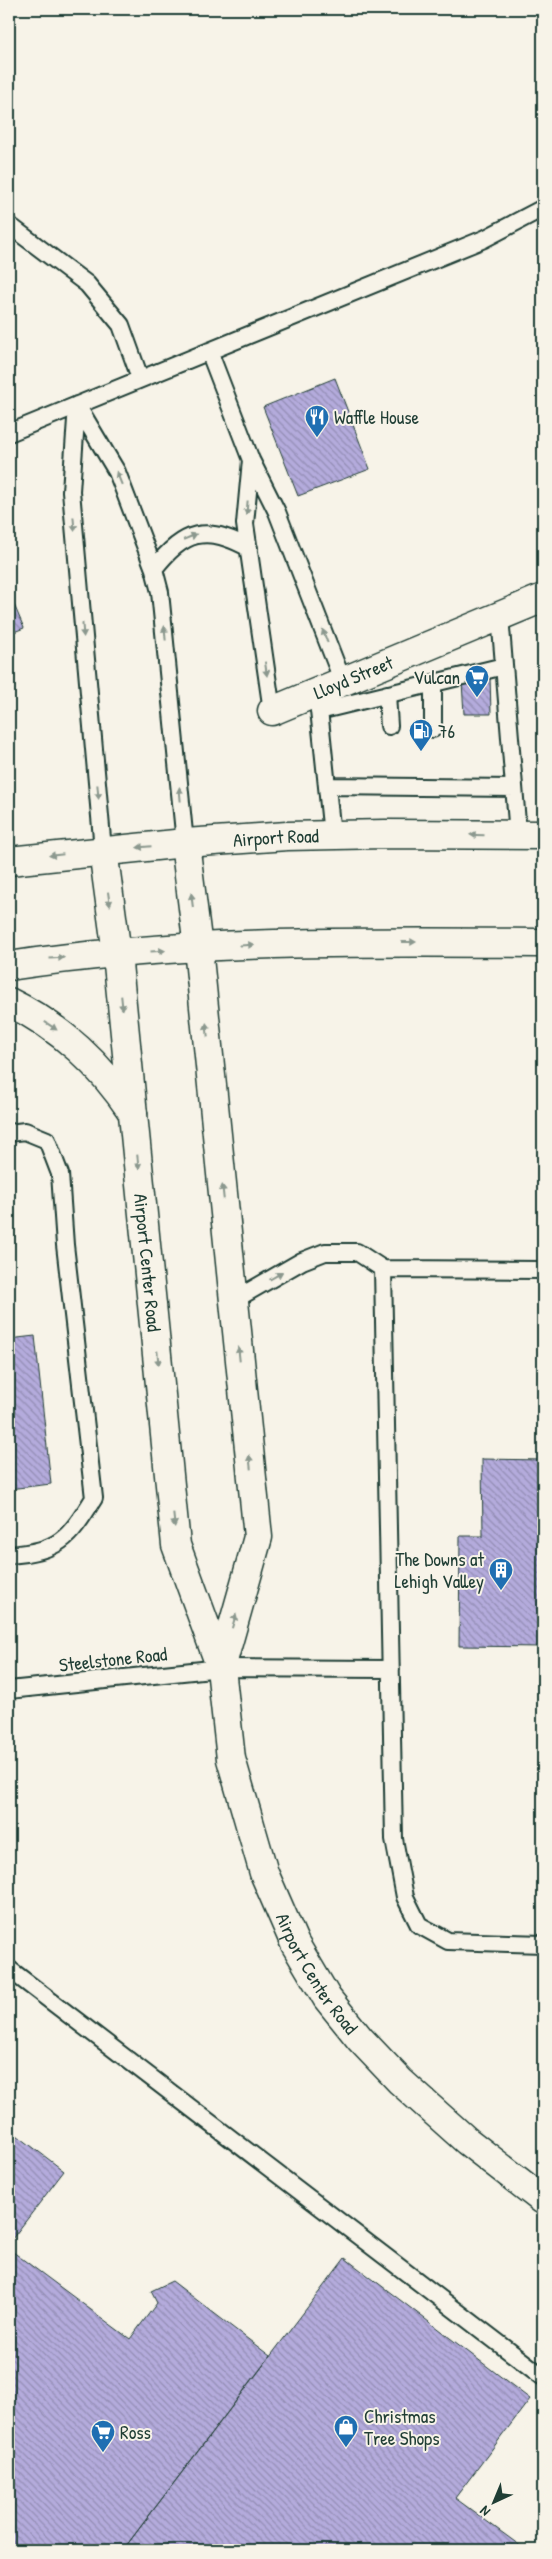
<svg xmlns="http://www.w3.org/2000/svg" width="552" height="2559" font-family="'Patrick Hand',sans-serif">
<style>
.building{fill:url(#building-back-hatch);stroke:#1f3d34}
.lines{fill:none;stroke-linecap:round;stroke-linejoin:round}
.lane-casing{stroke:#1f3d34;stroke-width:20}
.street-casing{stroke:#1f3d34;stroke-width:31}
.secondary-casing{stroke:#1f3d34;stroke-width:31}
.primary-casing{stroke:#1f3d34;stroke-width:31}
.lane{stroke:#f7f3e8;stroke-width:16}
.street{stroke:#f7f3e8;stroke-width:28}
.secondary{stroke:#f7f3e8;stroke-width:28}
.primary{stroke:#f7f3e8;stroke-width:28}
.oneway{fill:#8b988e}
.labels{text-anchor:middle;stroke-width:4;stroke-linejoin:round;paint-order:stroke}
.poi-label{font-size:19px;fill:#1f3d34;stroke:#f7f3e8;text-anchor:start}
.street-label{font-size:19px;fill:#1f3d34;stroke:#f7f3e8}
</style>
<defs>
<pattern id="building-back-hatch" width="6" height="6" patternUnits="userSpaceOnUse" patternTransform="scale(1.25)"><rect width="6" height="6" fill="#b4abdc"/><path d="M-1 5l2 2M0 0l6 6M5-1l2 2" fill="none" stroke="#928cb3"/></pattern>
</defs>
<rect width="100%" height="100%" fill="#f7f3e8"/>
<filter id="ink" filterUnits="userSpaceOnUse"><feTurbulence type="fractalNoise" baseFrequency=".02" numOctaves="2"/><feDisplacementMap in="SourceGraphic" scale="10" xChannelSelector="R" yChannelSelector="G"/><feConvolveMatrix kernelMatrix="1 2 1 2 8 2 1 2 1" color-interpolation-filters="sRGB"/></filter>
<g filter="url(#ink)">
<!-- building -->
<path class="building" d="M335,378L370,469L298,496L263,407Z
M9,593L24,628L9,634Z
M490,676L491,714H464L462,682Z
M35,1336L51,1484L9,1489V1339Z
M482,1459L543,1460V1647L459,1646L460,1536H483Z
M9,2129L64,2171L9,2243Z
M9,2249L130,2339L157,2303L151,2291L172,2281L270,2356L123,2550H9Z
M345,2258L530,2399L455,2498L526,2550H123Z"/>
<g class="lines">
<defs>
<path id="lane" d="M9,225L87,284L121,325L140,378
M209,351L251,460L277,512L343,682
M77,405L117,472L154,569L160,592L185,843
M77,405L71,491L103,850
M9,433L484,239L543,208
M251,460L245,524L272,711
M154,569C183,531 206,524 249,548
M500,616L518,835
M433,683V729
M387,694L389,726
M318,700L332,835
M319,711L504,666
M327,786L514,788
M9,1133L25,1131L47,1140L60,1174L65,1245L94,1498C68,1540 59,1551 9,1555
M383,1269L394,1839L405,1897L419,1925L448,1941L543,1944
M234,1300L302,1261L325,1252H357L383,1269L543,1270
M9,1690L221,1668L391,1669
M9,1969L543,2377"/>
<g id="street">
<path id="s1" d="M272,711L543,598"/>
</g>
<g id="secondary">
<path d="M185,843L198,948L258,1537L221,1668"/>
<path id="s2" d="M103,850L117,954L176,1545L221,1668L231,1759L264,1873L295,1944L327,1998L360,2039L400,2081L467,2141L543,2200"/>
</g>
<g id="primary">
<path id="s3" d="M9,861L185,843L287,836L385,834L543,835"/>
<path d="M9,966C184,939 366,942 543,943"/>
<path d="M9,1002C62,1028 100,1064 133,1113"/>
</g>
</defs>
<!-- lane casing -->
<use href="#lane" class="lane-casing"/>
<!-- street casing -->
<use href="#street" class="street-casing"/>
<!-- secondary casing -->
<use href="#secondary" class="secondary-casing"/>
<!-- primary casing -->
<use href="#primary" class="primary-casing"/>
<!-- lane -->
<use href="#lane" class="lane"/>
<!-- street -->
<use href="#street" class="street"/>
<!-- secondary -->
<use href="#secondary" class="secondary"/>
<!-- primary -->
<use href="#primary" class="primary"/>
</g>
<!-- one-way arrows -->
<defs><path id="oneway-solid" d="M-6-.8H1V-3.2L6.5 0L1 3.2V.8H-6Z" transform="scale(1.25)"/></defs>
<g class="oneway">
<use href="#oneway-solid" transform="translate(119 478) rotate(-112)"/>
<use href="#oneway-solid" transform="translate(247 508) rotate(95)"/>
<use href="#oneway-solid" transform="translate(74 524) rotate(85)"/>
<use href="#oneway-solid" transform="translate(190 537) rotate(-23)"/>
<use href="#oneway-solid" transform="translate(83 630) rotate(85)"/>
<use href="#oneway-solid" transform="translate(165 633) rotate(-95)"/>
<use href="#oneway-solid" transform="translate(325 636) rotate(-111)"/>
<use href="#oneway-solid" transform="translate(266 669) rotate(82)"/>
<use href="#oneway-solid" transform="translate(98 792) rotate(85)"/>
<use href="#oneway-solid" transform="translate(180 794) rotate(-95)"/>
<use href="#oneway-solid" transform="translate(477 835) rotate(-179)"/>
<use href="#oneway-solid" transform="translate(144 847) rotate(175)"/>
<use href="#oneway-solid" transform="translate(56 855) rotate(174)"/>
<use href="#oneway-solid" transform="translate(109 899) rotate(82)"/>
<use href="#oneway-solid" transform="translate(192 900) rotate(-97)"/>
<use href="#oneway-solid" transform="translate(409 942)"/>
<use href="#oneway-solid" transform="translate(247 945) rotate(-3)"/>
<use href="#oneway-solid" transform="translate(158 951) rotate(-4)"/>
<use href="#oneway-solid" transform="translate(57 958) rotate(-4)"/>
<use href="#oneway-solid" transform="translate(122 1003) rotate(84)"/>
<use href="#oneway-solid" transform="translate(51 1026) rotate(34)"/>
<use href="#oneway-solid" transform="translate(207 1030) rotate(-96)"/>
<use href="#oneway-solid" transform="translate(138 1162) rotate(84)"/>
<use href="#oneway-solid" transform="translate(223 1192) rotate(-96)"/>
<use href="#oneway-solid" transform="translate(276 1276) rotate(-30)"/>
<use href="#oneway-solid" transform="translate(239 1354) rotate(-96)"/>
<use href="#oneway-solid" transform="translate(158 1358) rotate(84)"/>
<use href="#oneway-solid" transform="translate(250 1462) rotate(-96)"/>
<use href="#oneway-solid" transform="translate(174 1520) rotate(84)"/>
<use href="#oneway-solid" transform="translate(234 1621) rotate(-74)"/>
</g>
</g>
<!-- icons -->
<defs>
<symbol id="restaurant-pin" viewBox="-11 -11 22 30"><path d="M0 17L-7.5 6A9.5 9.5 0 1 1 7.5 6Z" fill="#1f6fb2" stroke="#f7f3e8"/><path d="M-5-6h1v4h1v-4h1v4h1v-4h1v5L-1.5 .5V6h-2V.5L-5-1ZM5-6V6H3V1.5H1.5Q1.5-4 5-6Z" fill="#fff"/></symbol>
<symbol id="supermarket-pin" viewBox="-11 -11 22 30"><path d="M0 17L-7.5 6A9.5 9.5 0 1 1 7.5 6Z" fill="#1f6fb2" stroke="#f7f3e8"/><path d="M-6-5.5h2.5l.6 2H6L4.5 2H-2.5L-4.4-4H-6ZM-1.5 3.2a1.3 1.3 0 1 0 .1 0ZM3 3.2a1.3 1.3 0 1 0 .1 0Z" fill="#fff"/></symbol>
<symbol id="fuel-pin" viewBox="-11 -11 22 30"><path d="M0 17L-7.5 6A9.5 9.5 0 1 1 7.5 6Z" fill="#1f6fb2" stroke="#f7f3e8"/><path d="M-5.5-6h7V0h2V4h1.3V-2.5L3-4.5l.8-.8L6-3V5H2.5V1h-1V6h-7ZM-4.2-4.7v3.2H.2V-4.7Z" fill="#fff"/></symbol>
<symbol id="building-pin" viewBox="-11 -11 22 30"><path d="M0 17L-7.5 6A9.5 9.5 0 1 1 7.5 6Z" fill="#1f6fb2" stroke="#f7f3e8"/><path d="M-4-6H4V6H1V3H-1V6H-4ZM-2.5-4.3h1.7v1.8h-1.7ZM.8-4.3h1.7v1.8H.8ZM-2.5-1h1.7V.8h-1.7ZM.8-1h1.7V.8H.8Z" fill="#fff"/></symbol>
<symbol id="shop-pin" viewBox="-11 -11 22 30"><path d="M0 17L-7.5 6A9.5 9.5 0 1 1 7.5 6Z" fill="#1f6fb2" stroke="#f7f3e8"/><path d="M-5-2.5h2.3a2.7 3.5 0 0 1 5.4 0H5L5.5 6h-11ZM-1.5-2.5h3a1.5 2.3 0 0 0-3 0Z" fill="#fff"/></symbol>
</defs>
<g fill-rule="evenodd">
<use href="#restaurant-pin" x="303" y="403" width="28" height="38"/>
<use href="#supermarket-pin" x="463" y="663" width="28" height="38"/>
<use href="#fuel-pin" x="407" y="717" width="28" height="38"/>
<use href="#building-pin" x="487" y="1556" width="28" height="38"/>
<use href="#shop-pin" x="332" y="2413" width="28" height="38"/>
<use href="#supermarket-pin" x="89" y="2418" width="28" height="38"/>
</g>
<g class="labels">
<!-- poi labels -->
<g class="poi-label">
<text x="334" y="424">Waffle House</text>
<text x="460" y="684" text-anchor="end">Vulcan</text>
<text x="438" y="738">76</text>
<text x="484" y="1566" text-anchor="end">The Downs at<tspan x="484" dy="22">Lehigh Valley</tspan></text>
<text x="364" y="2423">Christmas<tspan x="364" dy="22">Tree Shops</tspan></text>
<text x="120" y="2439">Ross</text>
</g>
<!-- street labels -->
<g class="street-label">
<text dy="7" stroke="none"><textPath href="#s1" startOffset="88">Lloyd Street</textPath></text>
<text dy="7" stroke="none"><textPath href="#s3" startOffset="268">Airport Road</textPath></text>
<text dy="7" stroke="none"><textPath href="#s2" startOffset="415">Airport Center Road</textPath></text>
<text transform="translate(113 1659) rotate(-6)" y="7">Steelstone Road</text>
<text dy="7" stroke="none"><textPath href="#s2" startOffset="1154">Airport Center Road</textPath></text>
</g>
</g>
<!-- margin -->
<rect width="552" height="2559" fill="none" stroke="#f7f3e8" stroke-width="30"/>
<rect x="15" y="15" width="522" height="2529" fill="none" stroke="#1f3d34" stroke-width="2" filter="url(#ink)"/>
<!-- north arrow -->
<g transform="translate(494 2502) rotate(224)" stroke="#f7f3e8" stroke-width="4" paint-order="stroke">
<path d="M0-4L9 19L0 12L-9 19Z" fill="#1f3d34"/>
<text y="-8" font-size="14" font-weight="bold" text-anchor="middle" fill="#1f3d34">N</text>
</g>
</svg>
